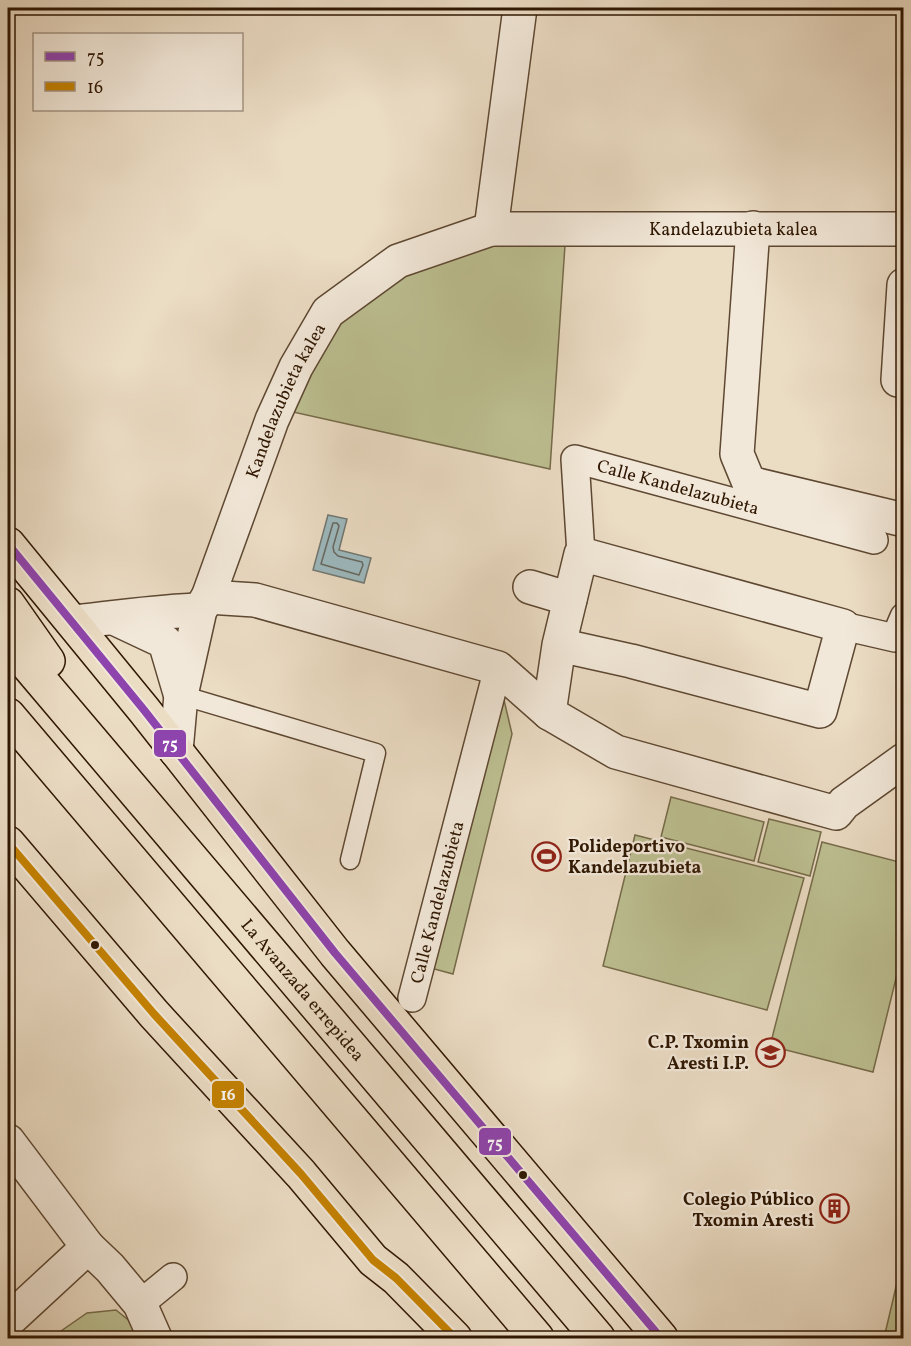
<svg xmlns="http://www.w3.org/2000/svg" width="911" height="1346" font-family="Vollkorn,serif">
<style>
.green{fill:#bcbf91;stroke:#766b4a;stroke-width:1.5}
.water{fill:#9db9bf;stroke:#717873;stroke-width:1.5}
.lines{fill:none;stroke-linecap:round;stroke-linejoin:round}
.shore{stroke:#666860;stroke-width:1.5}
.service-casing{stroke:#5e4832;stroke-width:21}
.pedestrian-casing{stroke:#5e4832;stroke-width:30}
.minor-casing{stroke:#5e4832;stroke-width:36}
.primary-casing{stroke:#2f1702;stroke-width:36}
.trunk-casing{stroke:#2f1702;stroke-width:36}
.service{stroke:#f2e8d9;stroke-width:18}
.pedestrian{stroke:#f2e8d9;stroke-width:27}
.minor{stroke:#f2e8d9;stroke-width:33}
.primary{stroke:#ebdcc4;stroke-width:33}
.trunk{stroke:#ebdcc4;stroke-width:33}
.bus-1-casing{stroke:#f2e8d9;stroke-width:12}
.bus-2-casing{stroke:#f2e8d9;stroke-width:12}
.bus-1{stroke:#8e44ad;stroke-width:8}
.bus-2{stroke:#c58200;stroke-width:8}
.bus-dot{fill:#2f1702;stroke:#f2e8d9;stroke-width:2}
.labels{text-anchor:middle;stroke-width:4.5;stroke-linejoin:round;paint-order:stroke}
.street-label{font-size:18px;fill:#2f1702;stroke:#f2e8d9}
.poi-label{font-size:18px;font-weight:bold;fill:#2f1702;stroke:#f2e8d9;text-anchor:end}
.line-badge{stroke:#f2e8d9;stroke-width:2}
.badge-label{font-size:16px;text-anchor:middle;font-weight:bold;fill:#fff}
</style>
<rect width="100%" height="100%" fill="#ebdcc4"/>
<filter id="stains"><feTurbulence type="fractalNoise" baseFrequency=".00333" numOctaves="4"/><feColorMatrix values="0 0 0 0 .2 0 0 0 0 .09 0 0 0 0 .02 0 0 0 .5 -.17"/></filter>
<radialGradient id="worn" r=".72"><stop offset=".6" stop-color="#630" stop-opacity="0"/><stop offset="1" stop-color="#630" stop-opacity=".3"/></radialGradient>
<!-- green -->
<path class="green" d="M494,241L565,245L550,469L293,412L306,375L340,319L407,268Z
M501,687L512,734L453,974L427,967Z
M671,797L764,822L754,861L661,837Z
M769,819L821,832L810,876L758,862Z
M635,835L804,878L767,1010L603,966Z
M822,842L903,863V950L873,1072L770,1046Z
M903,1257V1338H884Z
M116,1310L132,1323L138,1338H51L87,1313Z"/>
<!-- water -->
<path class="water" d="M328,515L347,519L339,550L371,558L364,583L313,570Z"/>
<g class="lines">
<!-- shore -->
<path class="shore" d="M333,523H337L339,526L333,547L334,552L338,556L362,562L363,565L359,575L321,564Z"/>
<defs>
<path id="service" d="M181,695L376,753L350,860"/>
<g id="pedestrian">
<path id="s1" d="M581,554L575,459L874,540"/>
<path d="M843,626L895,638L904,617"/>
<path id="s2" d="M412,998L498,668"/>
<path d="M140,1304L173,1277"/>
</g>
<g id="minor">
<path d="M753,228L737,454L749,483L904,520"/>
<path d="M491,229L520,8"/>
<path d="M904,285L898,380L904,381"/>
<path d="M530,587L570,599"/>
<path d="M208,597L255,600L498,668L549,713L616,752L836,813L844,803L904,760"/>
<path d="M114,618L165,642L180,693"/>
<path d="M73,622C116,618 157,611 200,610"/>
<path d="M549,713L559,645L581,554L843,626L820,711L631,661L559,645"/>
<path id="s3" d="M176,751L181,695L200,610L208,597L272,420L296,367L328,312L398,261L491,229H904"/>
<path d="M8,1141L88,1247L110,1268L140,1304L155,1338"/>
<path d="M8,1321L88,1247"/>
</g>
<path id="primary" d="M8,544L144,710L335,953L661,1338
M8,843L154,1014L301,1174L373,1260L396,1278L455,1338"/>
<g id="trunk">
<path d="M8,604L48,661"/>
<path id="s4" d="M8,642L598,1338"/>
<path d="M8,715L537,1338"/>
</g>
</defs>
<!-- service casing -->
<use href="#service" class="service-casing"/>
<!-- pedestrian casing -->
<use href="#pedestrian" class="pedestrian-casing"/>
<!-- minor casing -->
<use href="#minor" class="minor-casing"/>
<!-- primary casing -->
<use href="#primary" class="primary-casing"/>
<!-- trunk casing -->
<use href="#trunk" class="trunk-casing"/>
<!-- service -->
<use href="#service" class="service"/>
<!-- pedestrian -->
<use href="#pedestrian" class="pedestrian"/>
<!-- minor -->
<use href="#minor" class="minor"/>
<!-- primary -->
<use href="#primary" class="primary"/>
<!-- trunk -->
<use href="#trunk" class="trunk"/>
<defs>
<path id="bus-1" d="M8,544L144,710L335,953L661,1338"/>
<path id="bus-2" d="M8,843L154,1014L301,1174L373,1260L396,1278L455,1338"/>
</defs>
<!-- bus-1 casing -->
<use href="#bus-1" class="bus-1-casing"/>
<!-- bus-2 casing -->
<use href="#bus-2" class="bus-2-casing"/>
<!-- bus-1 -->
<use href="#bus-1" class="bus-1"/>
<!-- bus-2 -->
<use href="#bus-2" class="bus-2"/>
</g>
<!-- icons -->
<defs>
<symbol id="stadium-ring" viewBox="-11 -11 22 22"><circle r="9.5" fill="#f2e8d9" stroke="#8f2418" stroke-width="1.5"/><path d="M0-5a6.5 5 0 1 0 0 10a6.5 5 0 1 0 0-10ZM-3.5-1.8h7v3.6h-7Z" fill="#8f2418"/></symbol>
<symbol id="school-ring" viewBox="-11 -11 22 22"><circle r="9.5" fill="#f2e8d9" stroke="#8f2418" stroke-width="1.5"/><path d="M0-5L7-2L0 1L-7-2ZM-4 1L0 2.5L4 1V4Q0 6-4 4Z" fill="#8f2418"/></symbol>
<symbol id="building-ring" viewBox="-11 -11 22 22"><circle r="9.5" fill="#f2e8d9" stroke="#8f2418" stroke-width="1.5"/><path d="M-4-6H4V6H1V3H-1V6H-4ZM-2.5-4.3h1.7v1.8h-1.7ZM.8-4.3h1.7v1.8H.8ZM-2.5-1h1.7V.8h-1.7ZM.8-1h1.7V.8H.8Z" fill="#8f2418"/></symbol>
</defs>
<g fill-rule="evenodd">
<use href="#stadium-ring" x="530" y="840" width="33" height="33"/>
<use href="#school-ring" x="754" y="1036" width="33" height="33"/>
<use href="#building-ring" x="818" y="1192" width="33" height="33"/>
</g>
<!-- markers -->
<g class="bus-dot">
<circle cx="95" cy="945" r="5"/>
<circle cx="523" cy="1175" r="5"/>
</g>
<g class="labels">
<!-- street labels -->
<g class="street-label">
<text dy="6" stroke="none"><textPath href="#s3" startOffset="896">Kandelazubieta kalea</textPath></text>
<text dy="6" stroke="none"><textPath href="#s3" startOffset="370">Kandelazubieta kalea</textPath></text>
<text dy="6" stroke="none"><textPath href="#s1" startOffset="202">Calle Kandelazubieta</textPath></text>
<text dy="6" stroke="none"><textPath href="#s2" startOffset="99">Calle Kandelazubieta</textPath></text>
<text dy="6" stroke="none"><textPath href="#s4" startOffset="456">La Avanzada errepidea</textPath></text>
</g>
<!-- poi labels -->
<g class="poi-label">
<text x="568" y="852" text-anchor="start">Polideportivo<tspan x="568" dy="21">Kandelazubieta</tspan></text>
<text x="749" y="1048">C.P. Txomin<tspan x="749" dy="21">Aresti I.P.</tspan></text>
<text x="814" y="1205">Colegio Público<tspan x="814" dy="21">Txomin Aresti</tspan></text>
</g>
</g>
<g class="line-badge">
<rect x="153" y="729" width="34" height="29" rx="6" fill="#8e44ad"/>
<rect x="211" y="1080" width="34" height="29" rx="6" fill="#c58200"/>
<rect x="478" y="1127" width="34" height="29" rx="6" fill="#8e44ad"/>
</g>
<g class="badge-label">
<text x="170" y="749">75</text>
<text x="228" y="1100">16</text>
<text x="495" y="1148">75</text>
</g>
<!-- margin -->
<rect width="911" height="1346" fill="none" stroke="#ebdcc4" stroke-width="30"/>
<rect x="9" y="9" width="893" height="1328" fill="none" stroke="#2f1702" stroke-width="3"/>
<rect x="15" y="15" width="881" height="1316" fill="none" stroke="#2f1702" stroke-width="1.5"/>
<!-- legend -->
<rect x="33" y="33" width="210" height="78" fill="#f2e8d9" stroke="#a49483" stroke-width="1.5"/>
<rect x="45" y="52" width="30" height="9" fill="#8e44ad" stroke="#a49483" stroke-width="1.5"/>
<text x="87" y="63" font-size="18" fill="#2f1702">75</text>
<rect x="45" y="82" width="30" height="9" fill="#c58200" stroke="#a49483" stroke-width="1.5"/>
<text x="87" y="93" font-size="18" fill="#2f1702">16</text>
<rect width="100%" height="100%" filter="url(#stains)"/>
<rect width="100%" height="100%" fill="url(#worn)"/>
</svg>
